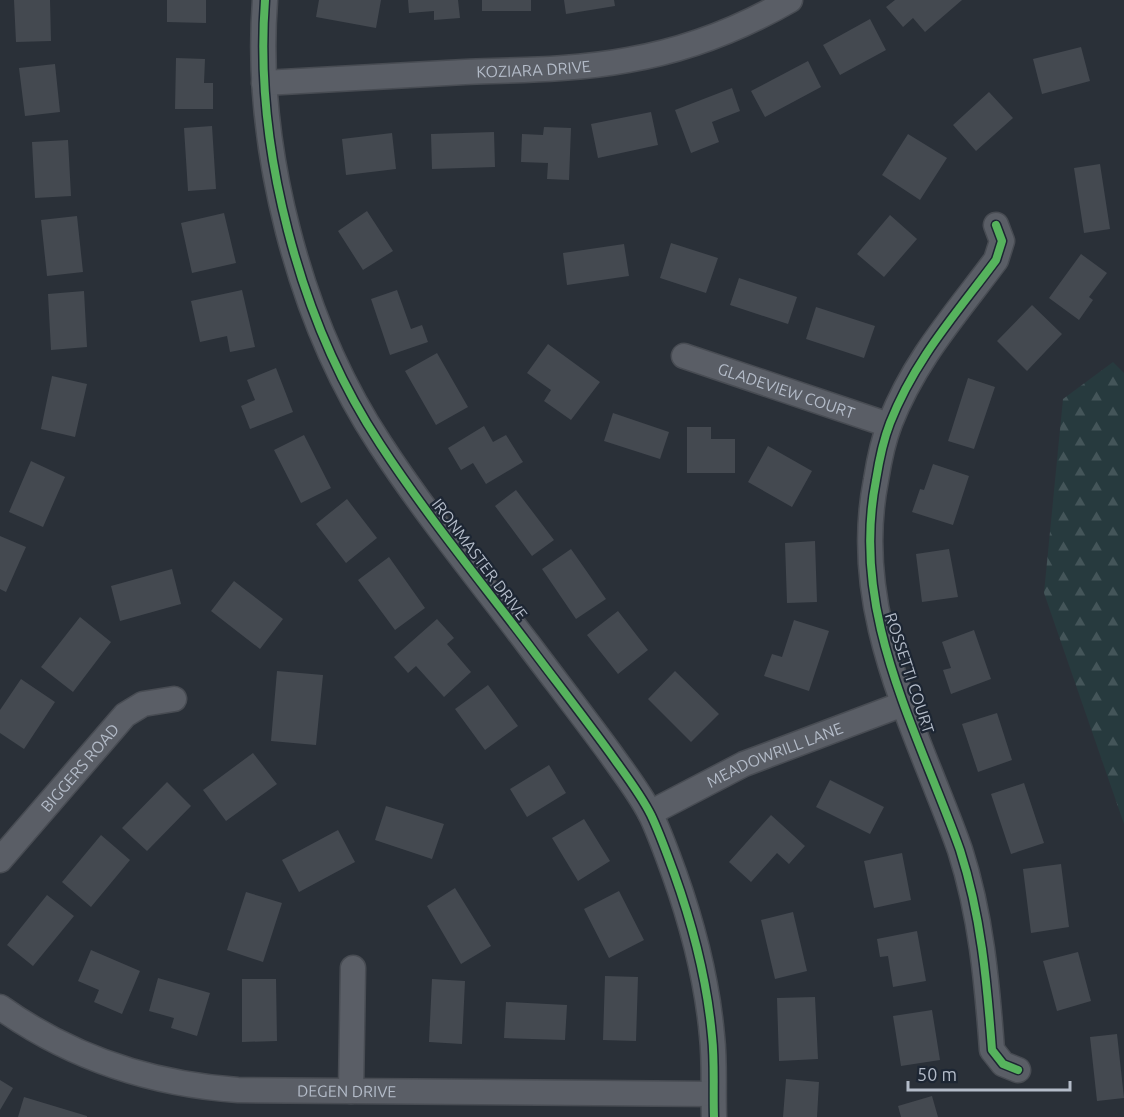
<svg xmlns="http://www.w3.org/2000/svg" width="1124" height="1117" font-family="Ubuntu,sans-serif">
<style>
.forest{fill:url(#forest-firs)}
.building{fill:#444950}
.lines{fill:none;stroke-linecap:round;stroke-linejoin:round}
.street-casing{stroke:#484c53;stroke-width:27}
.street{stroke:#5a5e66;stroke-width:24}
.cycleway-casing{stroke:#1d2633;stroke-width:11}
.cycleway{stroke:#56b35d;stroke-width:8}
.labels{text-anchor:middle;stroke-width:4.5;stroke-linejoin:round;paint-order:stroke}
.street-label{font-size:16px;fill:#b4bcc9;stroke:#1d2633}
</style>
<defs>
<pattern id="forest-firs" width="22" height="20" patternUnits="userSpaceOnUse" patternTransform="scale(1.5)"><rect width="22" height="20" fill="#273a3e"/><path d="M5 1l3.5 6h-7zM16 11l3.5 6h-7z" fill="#445559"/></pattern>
</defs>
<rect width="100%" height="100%" fill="#2a3038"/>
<!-- forest -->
<path class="forest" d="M1113,362L1124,373V824L1044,593L1063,399Z"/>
<!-- building -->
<path class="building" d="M14,0H50L51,41L16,42Z
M167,0H206V23L167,22Z
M319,0H381L376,28L316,17Z
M408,0H458L460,18L434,20V11L409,13Z
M482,0H531V11H482Z
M564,0H614L615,6L566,14Z
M895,0H962L925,32L913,18L903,27L886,7Z
M870,19L886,50L840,75L823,45Z
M1081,47L1090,81L1042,94L1033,59Z
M176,58L205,59L204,83H213V109H175Z
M808,61L821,87L765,117L751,91Z
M55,64L60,112L25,116L19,68Z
M732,88L740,111L712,122L719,142L691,153L675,110Z
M989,92L1013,118L976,151L953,125Z
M651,112L658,145L598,158L591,124Z
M212,126L216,189L188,191L184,128Z
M544,127L571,128L569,180L547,179L548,163L521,162L522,134L543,135Z
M494,132L495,167L432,169L431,134Z
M392,133L396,169L346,175L342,139Z
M908,134L947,158L920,200L882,175Z
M68,140L71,196L35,198L32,142Z
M1100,164L1110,229L1084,233L1074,168Z
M367,211L393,251L363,270L338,231Z
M224,213L236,263L192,273L181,223Z
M890,215L917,239L884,277L857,254Z
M77,216L83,272L47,276L41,220Z
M671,243L718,258L706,293L660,278Z
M624,244L629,276L567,285L563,253Z
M1081,254L1107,273L1089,297L1093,300L1079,320L1049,298Z
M739,278L797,297L788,324L730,305Z
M242,290L255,347L230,352L227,336L200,342L191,301Z
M397,290L411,329L422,325L428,342L390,355L371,299Z
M84,291L87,347L51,350L48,294Z
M1032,305L1062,334L1027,371L997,341Z
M816,307L875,326L864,358L806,339Z
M548,344L600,382L571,420L544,401L551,390L527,373Z
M437,353L468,407L436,425L405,371Z
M276,368L293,412L250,429L241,406L255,400L247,380Z
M52,376L87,384L75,437L41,429Z
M968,378L995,387L974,449L948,441Z
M613,413L669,432L660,459L604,441Z
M484,426L493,442L506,435L523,462L486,484L473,463L461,470L448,448Z
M687,427H711V439H735V473H687Z
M304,435L331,488L301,503L274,450Z
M768,446L812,471L792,507L748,482Z
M31,461L65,477L43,527L9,512Z
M933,464L969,476L953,525L912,512L920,489L924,490Z
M516,490L554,540L532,556L495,506Z
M347,499L377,538L346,563L316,524Z
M0,536L26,547L6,592L0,589Z
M815,541L817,602L787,603L785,543Z
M571,549L606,599L576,619L542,569Z
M949,549L958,597L922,602L916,554Z
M389,557L425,608L395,630L358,580Z
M172,569L181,604L120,621L111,586Z
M234,581L283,619L260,649L211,611Z
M618,611L648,650L618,674L587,635Z
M80,617L111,642L73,692L41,667Z
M437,619L454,638L447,644L471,672L444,697L416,666L408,673L394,657Z
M794,620L829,631L809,691L764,676L772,654L782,657Z
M974,630L991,679L951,694L943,670L951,668L942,642Z
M277,671L323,675L316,745L271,741Z
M675,671L719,714L691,742L648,699Z
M21,679L55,702L24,749L0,733V710Z
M488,685L518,726L485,750L455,709Z
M997,713L1012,760L978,772L962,724Z
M253,753L277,784L226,821L203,790Z
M549,765L566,793L527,817L510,789Z
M830,780L884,807L870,834L816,807Z
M167,782L191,806L147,851L122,828Z
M1024,783L1044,843L1011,854L991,794Z
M386,806L444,824L432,859L375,840Z
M771,815L805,846L789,864L777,853L751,882L729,862Z
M584,819L610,861L578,881L552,838Z
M338,830L355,862L299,892L282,860Z
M101,835L130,860L91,907L62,882Z
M902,853L911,900L874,908L864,861Z
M1061,864L1069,927L1031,933L1023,869Z
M455,888L491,946L461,964L427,906Z
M619,891L644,940L609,958L584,909Z
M246,892L282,903L263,962L227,950Z
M47,895L74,916L33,966L7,945Z
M793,912L807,971L775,979L761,920Z
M917,931L926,981L893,987L888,956L880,957L877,939Z
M91,950L140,971L122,1014L94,1002L99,990L78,981Z
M1078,952L1091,1001L1057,1011L1043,961Z
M605,976L638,977L636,1041L603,1040Z
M158,978L210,993L197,1036L171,1028L174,1018L149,1011Z
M242,979H276L277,1041L242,1042Z
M432,979L465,981L462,1044L429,1042Z
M815,997L818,1059L779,1061L777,998Z
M506,1002L567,1005L565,1040L504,1038Z
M932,1010L940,1060L901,1066L893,1016Z
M1117,1034L1124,1098L1097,1101L1090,1037Z
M786,1079L819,1082L817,1117H783Z
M0,1080L13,1088L0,1110Z
M932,1096L938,1117H901L898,1106Z
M24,1097L87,1116V1117H18Z"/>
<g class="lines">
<defs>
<g id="street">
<path d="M265,0C254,147 299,321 380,444C425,513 478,578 528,644C555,680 583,716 610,753C624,773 640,793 651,815C660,834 667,854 674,873C693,926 707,980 712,1036C715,1063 713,1090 714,1117"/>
<path id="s1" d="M264,83C331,79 398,76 465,72C519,70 575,70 628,60C686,50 740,29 790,0"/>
<path d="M996,225L1002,241L996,260C956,314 915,359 890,423C883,441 879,461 876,480C854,592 897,689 937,790C945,810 953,830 960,850C981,915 987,982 992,1050L1003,1064L1018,1070"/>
<path id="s2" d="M684,356L889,425"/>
<path id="s3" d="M650,813L744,764L903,704"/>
<path id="s4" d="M0,860L125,715L143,704L174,699"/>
<path id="s5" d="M0,1007C70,1057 152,1084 238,1090L713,1094"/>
<path d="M351,1091L353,968"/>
</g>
</defs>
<!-- street casing -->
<use href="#street" class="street-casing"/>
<!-- street -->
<use href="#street" class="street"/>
<defs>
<path id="cycleway" d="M265,0C254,147 299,321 380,444C425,513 478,578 528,644C555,680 583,716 610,753C624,773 640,793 651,815C660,834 667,854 674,873C693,926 707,980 712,1036C715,1063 713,1090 714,1117
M996,225L1002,241L996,260C956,314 915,359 890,423C883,441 879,461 876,480C854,592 897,689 937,790C945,810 953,830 960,850C981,915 987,982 992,1050L1003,1064L1018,1070"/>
</defs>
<!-- cycleway casing -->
<use href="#cycleway" class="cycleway-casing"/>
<!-- cycleway -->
<use href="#cycleway" class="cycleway"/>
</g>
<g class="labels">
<!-- street labels -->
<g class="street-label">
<text dy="6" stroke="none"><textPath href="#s1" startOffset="270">KOZIARA DRIVE</textPath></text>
<text dy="6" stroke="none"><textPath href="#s2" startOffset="108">GLADEVIEW COURT</textPath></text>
<text transform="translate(480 559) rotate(53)" y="6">IRONMASTER DRIVE</text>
<text transform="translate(910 673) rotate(72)" y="6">ROSSETTI COURT</text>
<text dy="6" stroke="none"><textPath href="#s3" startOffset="138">MEADOWRILL LANE</textPath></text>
<text dy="6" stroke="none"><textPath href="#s4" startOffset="122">BIGGERS ROAD</textPath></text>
<text dy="6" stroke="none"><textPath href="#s5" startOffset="364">DEGEN DRIVE</textPath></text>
</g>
</g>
<!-- scale -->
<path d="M908 1081v9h162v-9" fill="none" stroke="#b4bcc9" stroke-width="3"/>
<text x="917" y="1081" font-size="18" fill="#b4bcc9" stroke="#1d2633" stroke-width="4.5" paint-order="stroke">50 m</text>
</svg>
